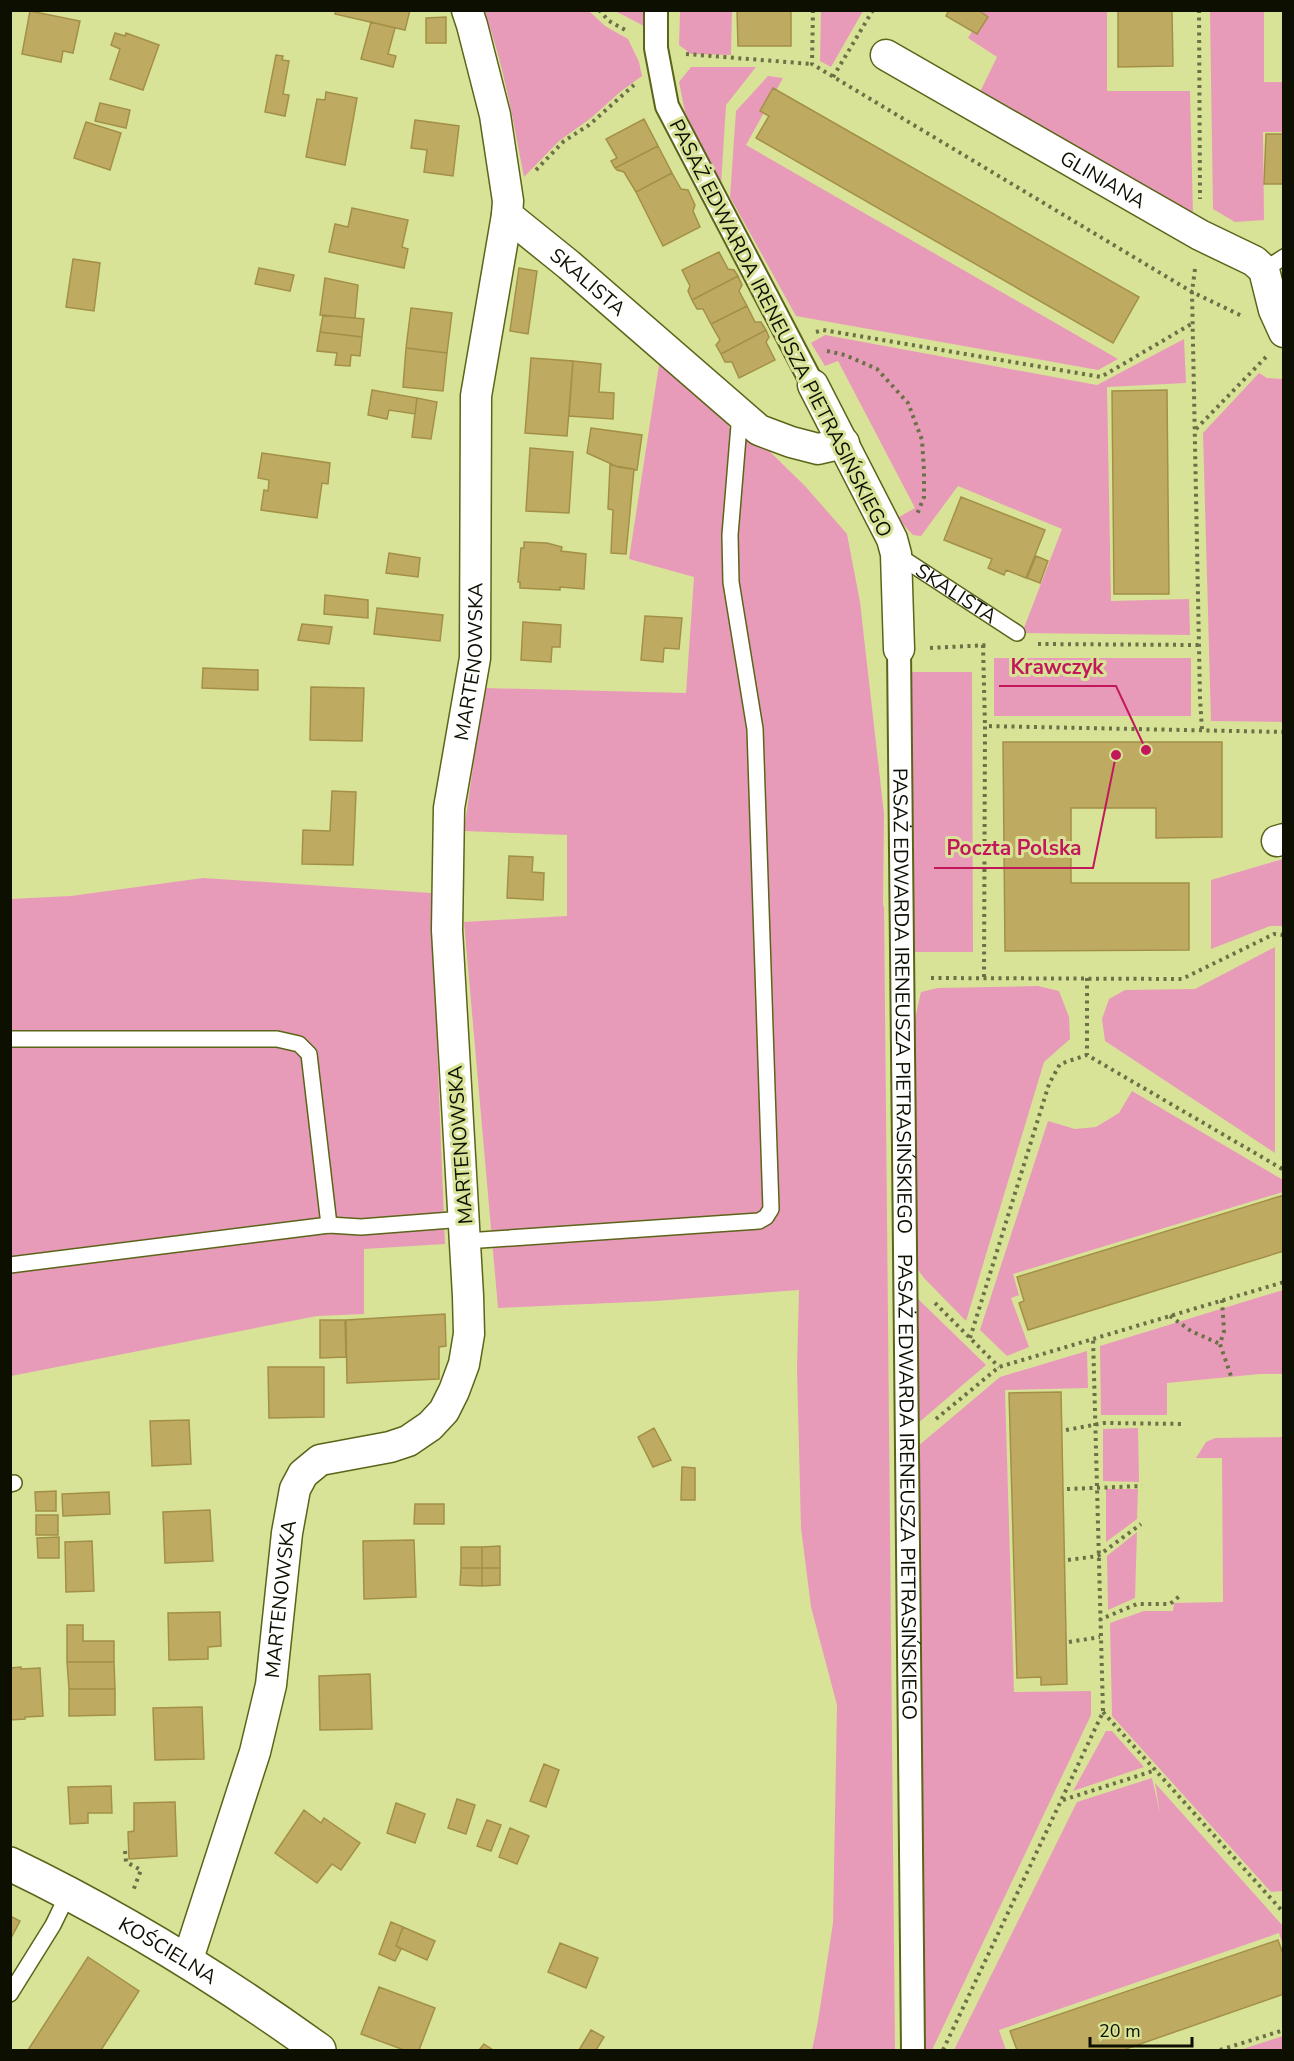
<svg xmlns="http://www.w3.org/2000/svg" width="1294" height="2061" font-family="'Nunito Sans',sans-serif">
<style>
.green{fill:#e89bb9}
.building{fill:#beab61;stroke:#a39047;stroke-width:1.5}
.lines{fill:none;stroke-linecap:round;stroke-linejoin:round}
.service-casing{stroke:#5c6419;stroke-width:18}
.pedestrian-casing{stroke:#5c6419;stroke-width:26}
.minor-casing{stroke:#5c6419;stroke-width:33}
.tertiary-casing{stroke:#5c6419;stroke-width:36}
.path{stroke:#6b7146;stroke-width:4;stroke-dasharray:3 4.5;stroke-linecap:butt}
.service{stroke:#fff;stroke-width:15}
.pedestrian{stroke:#fff;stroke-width:22}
.minor{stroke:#fff;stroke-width:30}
.tertiary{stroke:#fff;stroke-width:33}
.labels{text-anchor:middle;stroke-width:6;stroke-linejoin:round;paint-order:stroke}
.street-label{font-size:20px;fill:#0d0f00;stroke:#d8e398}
.leader{fill:none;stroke:#c2185b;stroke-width:2}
.callout-dot{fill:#c2185b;stroke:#d8e398;stroke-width:2}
.callout-label{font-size:21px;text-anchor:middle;font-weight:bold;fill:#c2185b;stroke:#d8e398;stroke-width:6;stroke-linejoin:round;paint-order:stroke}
</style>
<rect width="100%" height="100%" fill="#d8e398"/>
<!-- green -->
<path class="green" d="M484,11H589L605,26L628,39L639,62L642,76L620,92L591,118L559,141L524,177C513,121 504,64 484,11Z
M615,11H644V26Z
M680,11H732L731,55L691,54L679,45Z
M821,11H863L831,67L820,61Z
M984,11H1107V91H1190L1193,215L980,92L997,57L968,38Z
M1210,11H1264V82H1283V132H1263L1264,220L1235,222L1213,209Z
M691,67H756L726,105L721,185L685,112L679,82Z
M768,76L783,78L746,145L1118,359L1098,370L796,316L730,197L736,111Z
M825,335L1097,385L1184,339L1186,383L1107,387L1111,601L1189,599L1190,635L1022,633L1062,529L958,486L921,536L913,535L897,518L915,508L838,361L825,366L811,343Z
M659,365L722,412L729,427L738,435L753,445H763L805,486L847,534L860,602L884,814L883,908L884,904L895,2050H812L818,2021L833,1923L837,1705L811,1607L801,1528L797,1368L799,1290L656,1301L498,1308L464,922L567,916V835L464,831L484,688L686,693L694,577L629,559Z
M1259,373L1267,378L1283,379V722L1211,721L1203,433Z
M994,658H1191V716H994Z
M909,672H972L973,952H909Z
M1283,859V926H1270L1211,949V880Z
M203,878L431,893L445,1244L364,1249V1314L317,1316L11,1376L10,899L71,896Z
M1275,947V1153L1105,1041L1102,1019L1109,999L1125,990L1195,989Z
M1038,986L1059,991L1069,1017L1070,1039L1044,1062L966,1321L924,1278L913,1263L914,1023L921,992L938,988Z
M1132,1091L1283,1180V1192L1013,1274L1019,1295L1011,1298L1029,1347L1007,1356L980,1330L1048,1121L1075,1129L1096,1127L1119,1113Z
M1283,1290V1374H1260L1167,1383V1415H1101L1100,1346Z
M915,1296L986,1365L917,1424Z
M1087,1351L1088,1388L1005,1390L1014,1692L1091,1691V1715L932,2050H921L917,1447L1000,1377Z
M1138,1428L1139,1482L1103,1481V1429Z
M1283,1437L1282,1891L1271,1892L1112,1716L1110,1623L1144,1611H1173L1174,1603L1223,1602L1222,1458H1196L1206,1442L1215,1438Z
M1106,1489H1138L1137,1519L1106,1542Z
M1137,1532L1135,1598L1108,1610L1107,1556Z
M1106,1731H1112L1144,1767L1073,1791Z
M1152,1778L1160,1813L1155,1783L1283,1926V1945L1279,1933L999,2030L1006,2050H954L1077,1802Z
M1283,2036V2050H1240Z"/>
<!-- building -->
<path class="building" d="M336,10H410L405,30L335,14Z
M737,10H791V46H738Z
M949,10H978L988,17L977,34L946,16Z
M1118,10H1172L1173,66L1118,67Z
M30,11L80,21L73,53L63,51L61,62L22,54Z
M446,17V43H426V18Z
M371,22L395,28L388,54L396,56L393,67L361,59Z
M115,33L125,36L126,33L159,45L143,90L110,79L120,49L111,45Z
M276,55L283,56L282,60L289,61L283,94L289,95L285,116L265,112Z
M773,88L1139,297L1113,343L756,138L769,116L760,111Z
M326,92L357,98L345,165L306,157L317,99L325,100Z
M100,103L130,110L126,128L95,121Z
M644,119L658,146L615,168L611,161L617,158L606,139Z
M415,120L459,126L453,176L424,172L427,150L411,148Z
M86,122L121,133L110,170L74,158Z
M1266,134H1284V184H1264Z
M658,146L672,173L636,192L624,172L617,170L615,168Z
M672,173L681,189L688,190L695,205L693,211L700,227L663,246L636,192Z
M352,208L408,220L402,247L408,249L404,268L329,252L335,224L348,227Z
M719,252L728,269L734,270L738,276L692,300L688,291L690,286L682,270Z
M73,259L100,263L94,311L66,307Z
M259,268L294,275L290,291L255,284Z
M519,268L537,271L528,334L510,331Z
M738,276L742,285L739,291L747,306L711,324L703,309H697L692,300Z
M325,278L358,285L355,318L320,315Z
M747,306L755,322H761L766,330L721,354L716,345L720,340L711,324Z
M411,308L452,313L447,353L406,348Z
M323,315L364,319L362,337L320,332Z
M766,330L769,337L766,342L775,360L739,378L732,362H725L721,354Z
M320,332L362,337L360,356L351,355L350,366L335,365L337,353L317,351Z
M406,348L447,353L443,391L403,387Z
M531,358L573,361L567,436L525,433Z
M573,361L601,364L599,392L614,393L613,419L569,416Z
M372,390L417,398L415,414L389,410L387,419L368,415Z
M1167,390L1169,594H1114L1112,391Z
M417,398L437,402L431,439L412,437Z
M591,428L642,435L637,470L618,467L587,453Z
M530,448L573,452L569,513L526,511Z
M262,453L330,463L328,484L322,483L317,518L261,510L264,490L268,491L269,480L258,478Z
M610,465L634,469L626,554L611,553L613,510L608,509Z
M961,497L1045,530L1026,578L1006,570L1004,575L988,568L992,559L944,540Z
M524,542L547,543L562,547L561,551L586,554L584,589L560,587V590L520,588V582H518L521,548H524Z
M389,553L420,558L418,577L386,573Z
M1036,556L1048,561L1040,583L1027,578Z
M325,595L368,600V618L324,614Z
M377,608L443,615L440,641L374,634Z
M645,616L682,618L679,649L664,648L663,662L641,660Z
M523,622L561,625L560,647H552L551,662L521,660Z
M302,624L332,627L329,644L298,640Z
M203,668L258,670V690L202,688Z
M311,687L364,688L362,741L310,740Z
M1003,742H1222V837L1156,838V808H1071V883H1189V950L1005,951Z
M332,791L356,792L353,865L302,864L303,830L330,831Z
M509,856L533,857L532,872L544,873L543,900L507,898Z
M1284,1195V1251L1028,1330L1019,1303L1024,1301L1017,1277Z
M445,1314L446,1346L439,1347V1379L347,1383L346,1320Z
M320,1320H345L346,1357L320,1358Z
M268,1367H324V1417L269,1418Z
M1061,1392L1067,1684L1041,1685V1677L1017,1678L1009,1393Z
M189,1420L191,1464L152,1466L150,1421Z
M654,1428L671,1460L653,1467L638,1437Z
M682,1467L695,1468V1500H681Z
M56,1491V1511H36L35,1492Z
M109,1492L110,1514L63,1516L62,1494Z
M415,1504H444V1524H414Z
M210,1510L213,1561L165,1563L163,1512Z
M36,1515H58V1535H36Z
M59,1537V1558H38L37,1538Z
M414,1540L416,1597L364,1599L363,1541Z
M92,1541L94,1591L66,1592L65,1542Z
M500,1546V1568H482V1547Z
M461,1547H482V1568H461Z
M461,1568H482V1586L460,1585Z
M482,1568H500V1585L482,1586Z
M220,1612L221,1646L208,1647V1659L169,1660L168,1613Z
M67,1625H83V1641H114V1662H67Z
M67,1662H114L115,1689H69Z
M21,1667V1669L40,1668L43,1716L25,1717V1719L10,1720V1668Z
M370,1674L372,1729L320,1730L319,1676Z
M69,1689H115V1715L69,1716Z
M202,1707L204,1759L155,1760L153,1708Z
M544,1764L559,1770L546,1807L530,1801Z
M111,1786L112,1813H88V1823L70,1824L68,1787Z
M457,1799L475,1805L466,1834L448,1828Z
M175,1802L177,1856L129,1859L128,1832L134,1831V1803Z
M396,1803L425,1814L415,1843L387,1833Z
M304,1810L321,1823L324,1818L360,1843L341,1870L332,1864L317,1883L275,1853Z
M487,1820L501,1825L491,1851L477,1846Z
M510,1828L529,1836L517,1864L499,1857Z
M10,1916L20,1921L10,1940Z
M391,1922L403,1927L396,1946L401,1949L395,1961L379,1954Z
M403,1927L435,1941L427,1960L396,1946Z
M1278,1940L1284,1957V1994L1123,2050H1017L1010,2031Z
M560,1943L598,1958L586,1988L548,1972Z
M88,1957L139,1991L101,2050H28Z
M379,1987L435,2008L419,2050H404L361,2034Z
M591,2030L604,2037L596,2050H579Z
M484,2044L493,2050H479Z"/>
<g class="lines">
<defs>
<g id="service">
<path d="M1264,270L1284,257"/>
<path id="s1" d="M896,554L1017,633"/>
<path d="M10,1039H277L299,1044L309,1054L329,1225"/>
<path d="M466,1241L759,1221L766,1217L771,1209L755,729L731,582L730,535L740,413"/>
<path d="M10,1265L329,1225L361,1227L464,1219"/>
<path d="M10,1484L14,1483"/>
<path d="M10,1994L53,1925L69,1892"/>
</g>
<g id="pedestrian">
<path d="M656,10V48L667,106L813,385"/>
<path id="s2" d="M899,649L913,2050"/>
</g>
<g id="minor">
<path id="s3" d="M886,55L1200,235L1254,261L1264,270L1274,310L1284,332"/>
<path id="s4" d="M507,215L569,265L759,430L791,442L818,449L844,443"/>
<path d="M813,385L892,539L896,554L899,649"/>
<path d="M1277,841L1284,839"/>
<path id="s5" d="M187,1962L255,1752L271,1685L287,1533L295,1489L303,1474L320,1460L390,1447L408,1441L430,1426L444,1411L454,1391L464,1364L469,1334L468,1296L447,930L449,808L475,658L476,396L507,215L508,201L495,115L472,25L467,10"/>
</g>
<g id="tertiary">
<path id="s6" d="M10,1864C118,1916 222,1980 319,2050"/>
</g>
</defs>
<!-- service casing -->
<use href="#service" class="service-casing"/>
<!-- pedestrian casing -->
<use href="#pedestrian" class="pedestrian-casing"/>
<!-- minor casing -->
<use href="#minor" class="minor-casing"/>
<!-- tertiary casing -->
<use href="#tertiary" class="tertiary-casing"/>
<!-- path -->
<path class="path" d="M599,10L609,21L627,31
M813,10L812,64L1192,292L1242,316
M1199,10L1200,199
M686,54L812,64
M833,77L873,10
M536,170L564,141L589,125L634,85
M1195,269L1192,292L1200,698L1202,730
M816,332L823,330L1101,377L1193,323
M827,351L845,355L877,369L908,403L922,440L924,470V497L916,517
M1196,429L1266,357
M1038,644L1200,645
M983,645L985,726
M930,648L989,645
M984,977L985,726L1284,732
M931,978L1182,979L1274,934L1284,935
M1087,978V1055L1284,1170
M1222,1300L1224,1331L1220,1344L1232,1379
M935,1303L999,1367
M1170,1316L1191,1331L1220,1344
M970,1338L1049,1084L1060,1064L1087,1055
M936,1419L999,1367L1284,1282
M1066,1430L1104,1423L1184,1424
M1067,1489L1142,1486
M1068,1560L1098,1556L1141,1524
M1099,1620L1137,1604H1170L1182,1594
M1069,1642L1100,1637
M1103,1712L1284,1913
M1063,1800L1156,1770
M125,1851L126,1862L141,1870L133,1891
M943,2050L1103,1712L1093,1337
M1220,2050L1284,2030"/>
<!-- service -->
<use href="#service" class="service"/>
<!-- pedestrian -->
<use href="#pedestrian" class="pedestrian"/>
<!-- minor -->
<use href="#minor" class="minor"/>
<!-- tertiary -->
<use href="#tertiary" class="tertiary"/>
</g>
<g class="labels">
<!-- street labels -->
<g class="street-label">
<text dy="7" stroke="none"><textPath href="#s3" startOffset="250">GLINIANA</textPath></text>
<text dy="7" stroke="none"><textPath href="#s4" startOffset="105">SKALISTA</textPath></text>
<text transform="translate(781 328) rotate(63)" y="7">PASAŻ EDWARDA IRENEUSZA PIETRASIŃSKIEGO</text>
<text dy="7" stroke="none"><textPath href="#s1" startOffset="72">SKALISTA</textPath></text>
<text dy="7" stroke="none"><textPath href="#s5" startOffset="1420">MARTENOWSKA</textPath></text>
<text dy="7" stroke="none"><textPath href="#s2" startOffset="352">PASAŻ EDWARDA IRENEUSZA PIETRASIŃSKIEGO</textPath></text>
<text transform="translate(460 1145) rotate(-94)" y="7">MARTENOWSKA</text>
<text dy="7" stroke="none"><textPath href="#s2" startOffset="838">PASAŻ EDWARDA IRENEUSZA PIETRASIŃSKIEGO</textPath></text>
<text dy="7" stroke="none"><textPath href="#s5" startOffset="376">MARTENOWSKA</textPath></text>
<text dy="7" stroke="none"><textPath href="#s6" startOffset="180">KOŚCIELNA</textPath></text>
</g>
</g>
<!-- callouts -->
<path class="leader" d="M1146 750L1116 686H999M1116 755L1093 868H934"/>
<g class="callout-dot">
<circle cx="1146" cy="750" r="6"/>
<circle cx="1116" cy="755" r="6"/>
</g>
<g class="callout-label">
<text x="1057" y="674">Krawczyk</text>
<text x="1014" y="855">Poczta Polska</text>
</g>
<!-- border -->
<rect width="1294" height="2061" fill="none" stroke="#0d0f00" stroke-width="24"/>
<!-- scale -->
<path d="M1090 2037v9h102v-9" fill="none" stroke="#0d0f00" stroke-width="3"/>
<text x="1099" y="2037" font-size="18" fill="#0d0f00" stroke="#d8e398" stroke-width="4.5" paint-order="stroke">20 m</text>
</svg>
